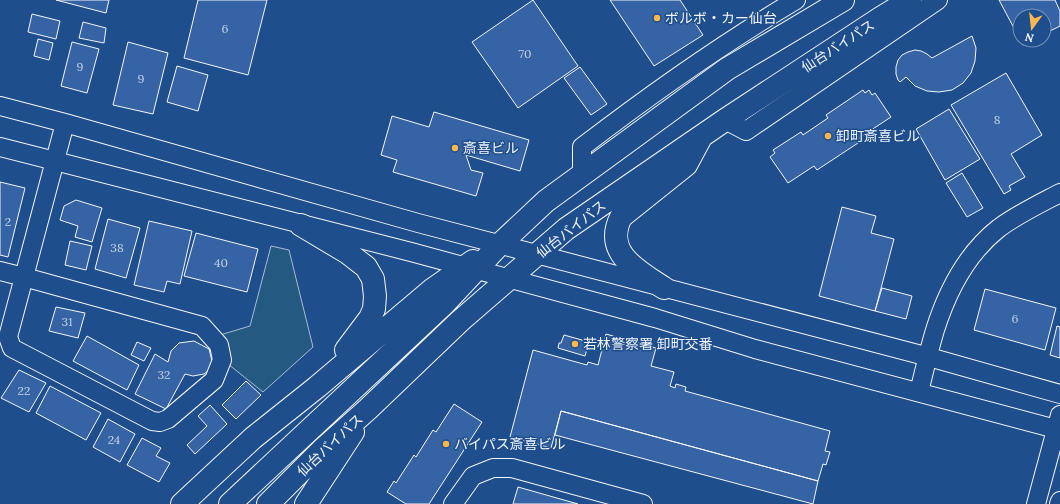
<svg xmlns="http://www.w3.org/2000/svg" width="1060" height="504" font-family="Lora,'Noto Sans JP',serif">
<style>
.green{fill:#245a82;stroke:#a8bbd7}
.building{fill:#3563a3;stroke:#f2f6ff}
.lines{fill:none;stroke-linecap:round;stroke-linejoin:round}
.minor-casing{stroke:#f2f6ff;stroke-width:20}
.highway-casing{stroke:#f2f6ff;stroke-width:24}
.minor{stroke:#1f4e8c;stroke-width:18}
.highway{stroke:#1f4e8c;stroke-width:22}
.poi-dot{fill:#ffb74d;stroke:#1f4e8c;stroke-width:1.5}
.labels{text-anchor:middle;stroke-width:3;stroke-linejoin:round;paint-order:stroke}
.number-label{font-size:12px;fill:#c3d1e8}
.poi-label{font-size:14px;fill:#f2f6ff;stroke:#1f4e8c;text-anchor:start}
.street-label{font-size:14px;fill:#f2f6ff;stroke:#1f4e8c}
</style>
<rect width="100%" height="100%" fill="#1f4e8c"/>
<!-- green -->
<path class="green" d="M271,246L289,250L313,347L263,392L228,364L220,335L250,326Z"/>
<!-- building -->
<path class="building" d="M56,0H109L106,13Z
M198,0H267L248,75L184,58Z
M533,0L578,66L518,108L472,42Z
M610,0H680L703,35L654,66Z
M999,0H1055L1060,11V26L1044,34V16H1020V40H1033L1023,45Z
M32,14L60,21L56,39L28,32Z
M83,22L106,28L104,43L79,38Z
M972,36L976,48L975,61L971,73L963,83L952,90L939,92L927,91L915,86L906,77L900,82L898,80L896,74V67L898,60L902,55L908,52L915,50L921,51L927,54L932,58Z
M38,39L53,43L49,60L34,56Z
M72,42L99,49L87,93L61,86Z
M128,42L168,53L153,114L113,105Z
M177,66L208,75L198,111L167,102Z
M580,67L607,104L591,115L564,78Z
M1006,73L1042,135L1011,154L1025,177L1009,186L1011,190L1004,194L951,105Z
M863,90L865,93L869,90L872,95L875,93L891,117L859,138L861,141L817,170L814,166L788,183L770,157L775,153L773,150L801,132L803,135L828,118L826,115Z
M949,109L980,159L945,180L916,129Z
M434,112L529,140L520,171L466,155L471,170L483,173L476,196L393,172L397,160L381,155L392,116L429,127Z
M962,173L983,208L967,217L946,183Z
M0,182L25,188L8,257L0,255Z
M76,200L102,208L92,242L75,237L78,226L60,220L64,206Z
M842,207L876,216L871,233L894,239L875,311L819,296Z
M108,219L140,228L126,278L95,269Z
M149,221L192,231L180,284L167,281L164,292L134,285Z
M196,233L258,249L247,292L184,276Z
M70,241L92,246L86,270L65,265Z
M882,288L912,296L906,319L875,311Z
M985,289L1056,308L1045,350L974,330Z
M56,307L85,313L78,338L49,331Z
M1057,326L1060,327V358L1050,355Z
M606,334L656,348L651,366L674,372L670,386L675,388L676,384L686,387L685,391L830,431L825,451L830,452L826,465L823,464L818,481L561,411L551,448L510,437L533,350L587,365L588,362L598,365Z
M564,335L589,342L585,356L558,348L559,343H561Z
M87,336L139,365L127,390L73,361Z
M194,341L209,349L212,361L209,370L204,374L193,376L185,374L166,409L135,394L155,354L168,362L171,351L179,343Z
M137,342L151,348L144,361L131,355Z
M19,370L46,383L29,412L1,398Z
M246,381L261,395L236,419L222,405Z
M50,386L101,413L86,440L36,413Z
M454,404L482,422L429,504H406L387,492L394,481L396,483L414,455L416,457L433,430L436,432Z
M210,405L227,424L195,454L187,445L207,426L198,416Z
M561,411L818,481L813,504L555,435Z
M108,419L135,434L120,462L93,447Z
M142,438L161,448L156,456L170,463L159,482L127,465Z
M518,487L578,504H513Z"/>
<g class="lines">
<defs>
<path id="minor" d="M0,106L65,123L418,223L929,357L1060,394
M725,120L746,131L938,0
M0,147L411,252L655,318L755,349L1060,430
M582,174V147C651,94 722,44 796,0
M0,271L24,277L202,326L219,345L222,360L214,380L168,419L160,422L152,421L12,348L8,337L65,123
M919,392C924,372 929,350 935,330C947,292 967,253 999,228C1018,214 1039,204 1060,193
M453,504L473,476L493,468H512L643,504
M1036,504L1060,415
M1059,504L1060,501"/>
<path id="highway" d="M301,225L348,253L366,267L373,279L375,296L374,309L370,318L346,350
M664,288C638,271 603,253 621,217L686,165L700,139
M182,504L253,438L317,387L433,289L473,261
M230,504L444,304L499,245L546,201L727,69L843,0
M268,504L322,450L368,409L460,321L566,229L725,120L879,19L910,0
M306,504L353,432"/>
</defs>
<!-- minor casing -->
<use href="#minor" class="minor-casing"/>
<!-- highway casing -->
<use href="#highway" class="highway-casing"/>
<!-- minor -->
<use href="#minor" class="minor"/>
<!-- highway -->
<use href="#highway" class="highway"/>
</g>
<!-- markers -->
<g class="poi-dot">
<circle cx="657" cy="18" r="4"/>
<circle cx="828" cy="136" r="4"/>
<circle cx="455" cy="148" r="4"/>
<circle cx="575" cy="344" r="4"/>
<circle cx="446" cy="444" r="4"/>
</g>
<g class="labels">
<!-- number labels -->
<g class="number-label">
<text x="225" y="33">6</text>
<text x="525" y="58">70</text>
<text x="80" y="71">9</text>
<text x="141" y="83">9</text>
<text x="997" y="124">8</text>
<text x="8" y="226">2</text>
<text x="117" y="252">38</text>
<text x="221" y="267">40</text>
<text x="1015" y="323">6</text>
<text x="67" y="326">31</text>
<text x="164" y="379">32</text>
<text x="24" y="395">22</text>
<text x="114" y="444">24</text>
</g>
<!-- poi labels -->
<g class="poi-label">
<text x="665" y="23">ボルボ・カー仙台</text>
<text x="836" y="141">卸町斎喜ビル</text>
<text x="463" y="153">斎喜ビル</text>
<text x="583" y="349">若林警察署 卸町交番</text>
<text x="454" y="449">バイパス斎喜ビル</text>
</g>
<!-- street labels -->
<g class="street-label">
<text transform="translate(838 46) rotate(-33)" y="5">仙台バイパス</text>
<text transform="translate(571 229) rotate(-38)" y="5">仙台バイパス</text>
<text transform="translate(330 445) rotate(-43)" y="5">仙台バイパス</text>
</g>
</g>
<!-- north arrow -->
<g transform="translate(1032 28) rotate(195)"><circle r="19" fill="#1f4e8c" stroke="#7391ba"/>
<path d="M0-3L7 15L0 10L-7 15Z" fill="#ffb74d"/>
<text y="-6" font-size="11" font-weight="bold" text-anchor="middle" fill="#f2f6ff">N</text>
</g>
</svg>
